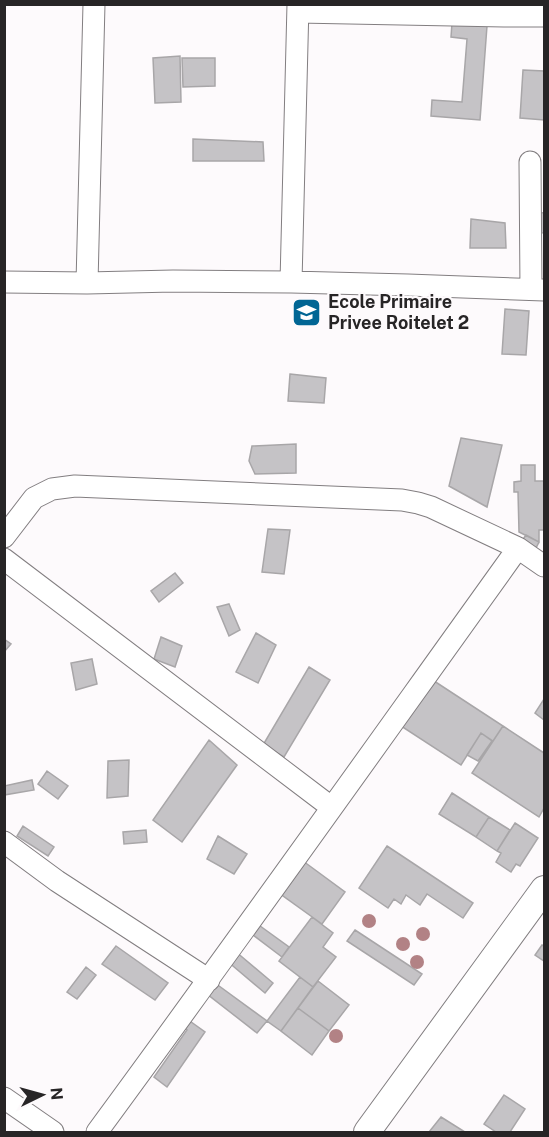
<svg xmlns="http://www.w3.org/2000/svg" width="549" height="1137" font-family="'Public Sans',sans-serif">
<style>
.building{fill:#c5c3c6;stroke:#a8a6a8;stroke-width:1.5}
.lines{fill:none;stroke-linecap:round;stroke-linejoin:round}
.minor-casing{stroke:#827e80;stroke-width:23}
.tertiary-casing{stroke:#827e80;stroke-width:28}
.minor{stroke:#fff;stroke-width:21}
.tertiary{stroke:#fff;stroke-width:26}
.tree{fill:#b28285}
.labels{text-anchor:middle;stroke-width:4.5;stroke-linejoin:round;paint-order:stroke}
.poi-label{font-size:18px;font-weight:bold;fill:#272526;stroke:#fdfafc;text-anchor:start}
</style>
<rect width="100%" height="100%" fill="#fdfafc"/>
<!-- building -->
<path class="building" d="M452,23L487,26L480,120L431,116L432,100L462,102L467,39L451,37Z
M180,56L181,102L155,103L153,58Z
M182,58H215V86L183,87Z
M523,70L544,71V120L520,118Z
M193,139L263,142L264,161H193Z
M534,212L544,213V233L532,232Z
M471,219L505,223L506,248H470Z
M505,309L529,311L526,355L502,354Z
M290,374L326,378L324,403L288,401Z
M461,438L502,445L487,507L449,486Z
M296,444V473L255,474L249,461L252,446Z
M521,465H535V481H544V530H539V542L519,532L518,492H514V482L521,481Z
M268,529L290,530L284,574L262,572Z
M526,535L539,542L535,550L521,542Z
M175,573L183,583L159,602L151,591Z
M229,604L240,630L229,636L217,607Z
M256,633L276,645L258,683L236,672Z
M161,637L182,646L175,667L154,659Z
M4,639L11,644L4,652Z
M92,659L97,684L76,690L71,663Z
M309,667L330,680L284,757L263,745Z
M431,679L503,726L493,741L481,733L461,765L401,726Z
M544,699V720L535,713Z
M503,726L544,753V808L539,817L472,773Z
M481,733L492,741L478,761L467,755Z
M209,740L237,765L182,842L153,820Z
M129,760L128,796L107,798L108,761Z
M47,771L68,786L58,799L38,784Z
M32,780L34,790L4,795V786Z
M452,793L489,817L476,837L439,814Z
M489,817L510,830L497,851L476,837Z
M515,823L538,838L520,866L516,864L511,872L496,862L501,853L497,851Z
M23,826L54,847L48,856L17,836Z
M146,830L147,842L124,844L123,832Z
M218,836L247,854L234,874L207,859Z
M387,846L473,903L463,918L427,894L420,905L406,895L401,904L394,899L388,908L359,888Z
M303,861L345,892L322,924L279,893Z
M312,917L333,933L323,947L336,957L313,987L279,961Z
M256,923L289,947L282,957L249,932Z
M355,930L422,974L414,985L347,941Z
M542,945L544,946V961L535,955Z
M116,946L168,983L155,1000L102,964Z
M235,951L273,983L265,993L227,961Z
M86,967L96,975L77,999L67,992Z
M300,977L313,987L281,1031L267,1021Z
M318,981L349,1005L329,1031L298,1008Z
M215,983L267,1021L257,1033L207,994Z
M298,1008L329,1031L312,1055L281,1031Z
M187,1019L205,1032L167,1087L154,1077L187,1030L182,1026Z
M504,1095L525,1109L510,1132H496L484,1124Z
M441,1117L465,1132H429Z"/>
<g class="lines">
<defs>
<path id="minor" d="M504,4V16H544
M298,12L504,16
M530,162L531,289
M4,282L87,283L173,281L291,282L408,285L544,290
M291,282L298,4
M87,283L94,4
M4,537L34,498L52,489L75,486L402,500L418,503L431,507L518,548L544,566
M4,559L331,807
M4,842L57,881L209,980
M4,1098L53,1132
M97,1132C239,939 378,743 518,548"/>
<path id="tertiary" d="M367,1132L544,889"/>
</defs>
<!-- minor casing -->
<use href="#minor" class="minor-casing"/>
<!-- tertiary casing -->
<use href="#tertiary" class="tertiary-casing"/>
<!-- minor -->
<use href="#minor" class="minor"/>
<!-- tertiary -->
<use href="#tertiary" class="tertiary"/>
</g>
<!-- trees -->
<g class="tree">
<circle cx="369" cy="921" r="7"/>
<circle cx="423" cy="934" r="7"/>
<circle cx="403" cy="944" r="7"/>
<circle cx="417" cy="962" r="7"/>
<circle cx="336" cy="1036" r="7"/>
</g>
<!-- icons -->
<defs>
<symbol id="school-square" viewBox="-11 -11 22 22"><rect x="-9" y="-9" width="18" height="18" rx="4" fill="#016694" stroke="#fdfafc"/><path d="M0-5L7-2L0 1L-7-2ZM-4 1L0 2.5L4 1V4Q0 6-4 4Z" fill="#fff"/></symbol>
</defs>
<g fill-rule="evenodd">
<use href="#school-square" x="290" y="296" width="33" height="33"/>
</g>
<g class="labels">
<!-- poi labels -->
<g class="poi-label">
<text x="328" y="308">Ecole Primaire<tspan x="328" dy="21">Privee Roitelet 2</tspan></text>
</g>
</g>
<!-- border -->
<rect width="549" height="1137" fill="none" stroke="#272526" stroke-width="12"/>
<!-- north arrow -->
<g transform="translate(42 1095) rotate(85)" stroke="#fdfafc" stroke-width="4.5" paint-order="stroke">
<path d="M0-4.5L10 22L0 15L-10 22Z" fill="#272526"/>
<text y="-9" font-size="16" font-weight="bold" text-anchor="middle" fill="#272526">N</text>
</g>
</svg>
